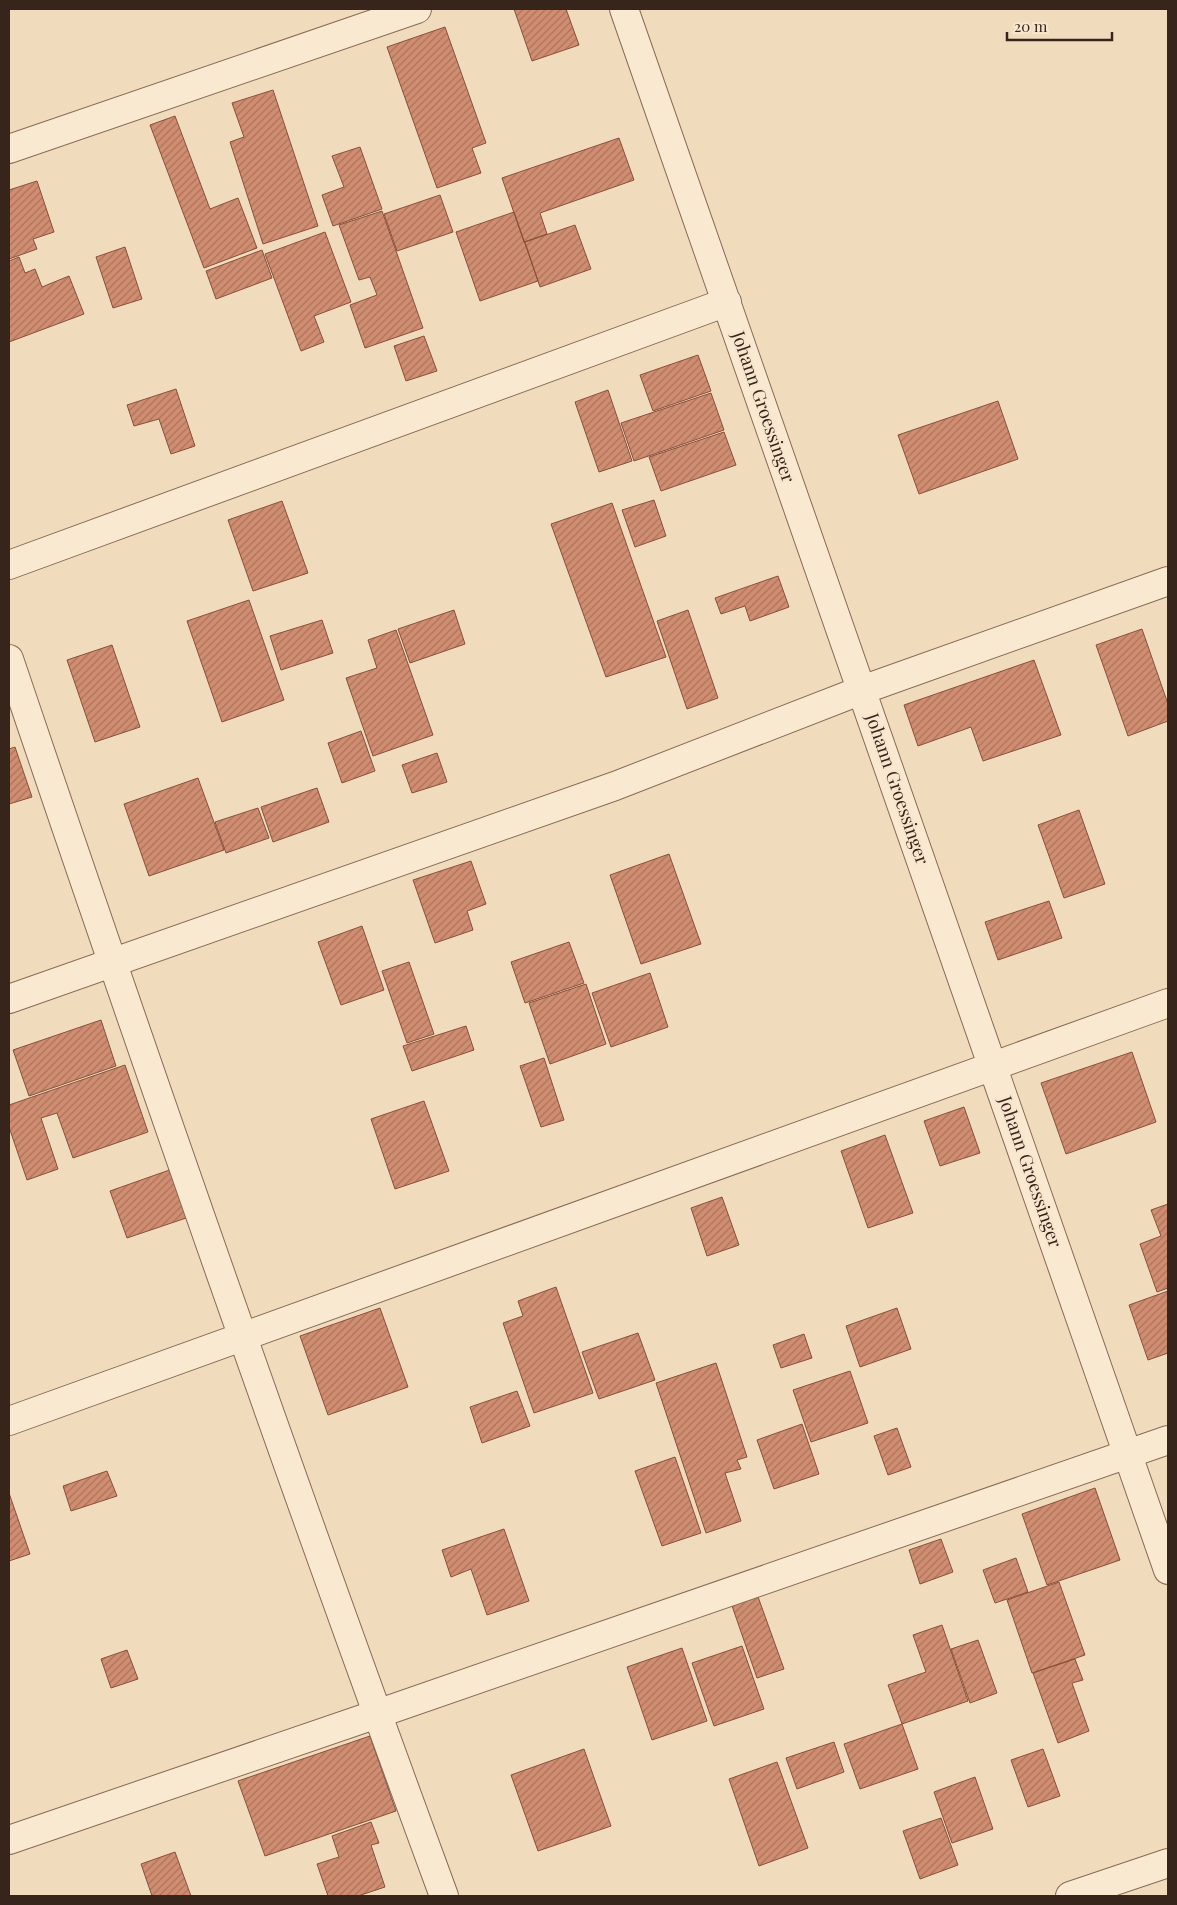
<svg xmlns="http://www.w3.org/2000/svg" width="1177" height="1905" font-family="'Playfair Display',serif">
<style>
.building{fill:url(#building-hatch);stroke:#89503a}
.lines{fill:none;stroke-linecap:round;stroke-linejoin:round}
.minor-casing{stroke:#886a56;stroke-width:30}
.minor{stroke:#fae9d1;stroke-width:28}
.labels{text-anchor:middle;stroke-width:4.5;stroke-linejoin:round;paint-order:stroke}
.street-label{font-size:18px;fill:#37251b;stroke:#f7e6cd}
</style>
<defs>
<pattern id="building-hatch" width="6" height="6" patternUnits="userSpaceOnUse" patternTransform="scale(1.25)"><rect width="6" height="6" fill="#d08d71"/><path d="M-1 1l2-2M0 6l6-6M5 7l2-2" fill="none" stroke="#aa735c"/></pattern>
</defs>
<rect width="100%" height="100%" fill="#f0dbbd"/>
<!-- building -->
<path class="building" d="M514,9H566L579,45L532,61Z
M445,27L486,143L472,148L481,173L437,188L387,47Z
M273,90L318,226L263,244L230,142L244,137L232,103Z
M175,116L210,209L238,198L257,248L204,268L150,125Z
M619,138L634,180L540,213L547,234L524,242L502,178Z
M360,147L382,209L333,226L322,195L344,187L332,156Z
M37,181L54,232L33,239L37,249L9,259V190Z
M440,195L453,232L397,251L384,214Z
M382,211L423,328L365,348L350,305L377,295L370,277L359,280L339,225Z
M514,212L538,281L480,301L456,232Z
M575,225L591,269L540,287L525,242Z
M325,232L351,302L314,316L324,342L301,351L265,254Z
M125,247L142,299L113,308L96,257Z
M262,250L272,278L216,299L206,271Z
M19,257L25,273L35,269L42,287L69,276L84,314L9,342V261Z
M424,336L437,371L406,381L394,346Z
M698,355L711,391L653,411L640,375Z
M176,389L195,446L171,454L159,419L134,426L127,405Z
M608,390L632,461L599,472L575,402Z
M711,393L724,430L634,461L621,423Z
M998,401L1018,459L919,494L898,435Z
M724,432L736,465L661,491L649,457Z
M654,500L666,536L635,547L622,510Z
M282,501L308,573L253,591L228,520Z
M612,503L666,657L606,677L551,524Z
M778,576L789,607L750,621L745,606L721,614L715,598Z
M249,600L284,700L222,722L187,621Z
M454,610L465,644L410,663L398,629Z
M688,610L718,698L687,709L657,621Z
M322,620L333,653L281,670L270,636Z
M1142,629L1168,704V721L1128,736L1096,645Z
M396,630L433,735L373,756L346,678L377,668L368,640Z
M112,645L140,727L95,742L67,660Z
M1034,660L1061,735L983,761L971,727L918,746L904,705Z
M361,731L375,771L342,783L328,743Z
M15,747L32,797L9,804V749Z
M437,753L447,782L412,793L402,765Z
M198,778L224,850L149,876L124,804Z
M317,788L329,822L273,842L261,807Z
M258,808L269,838L226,853L215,822Z
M1079,810L1105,884L1064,898L1038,825Z
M669,854L701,944L641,964L610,875Z
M471,861L486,904L467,911L473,930L435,943L413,880Z
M1049,901L1062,938L998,960L985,922Z
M362,926L384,990L341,1005L318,942Z
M569,942L584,983L525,1003L511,962Z
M409,962L434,1034L407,1043L382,971Z
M650,973L668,1027L611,1047L592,993Z
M586,984L606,1044L550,1064L529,1003Z
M101,1020L116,1066L29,1096L13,1050Z
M466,1026L474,1050L412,1071L403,1046Z
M1132,1052L1156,1122L1066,1154L1041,1083Z
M544,1058L564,1120L541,1127L520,1066Z
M125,1065L148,1132L73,1158L57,1113L41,1118L58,1169L27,1180L9,1127V1105Z
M424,1101L449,1171L395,1189L371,1119Z
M964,1107L980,1153L940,1166L924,1121Z
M885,1135L913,1213L868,1228L841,1151Z
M178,1167L195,1215L127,1238L110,1191Z
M722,1197L739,1245L707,1256L691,1208Z
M1168,1204V1288L1157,1292L1140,1244L1161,1236L1151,1210Z
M556,1287L593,1393L534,1413L503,1323L523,1316L518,1301Z
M1168,1291V1353L1148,1360L1129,1305Z
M380,1308L408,1387L328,1415L300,1336Z
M897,1308L911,1349L860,1367L846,1326Z
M638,1333L655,1380L599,1399L582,1352Z
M804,1334L812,1358L781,1368L773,1345Z
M716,1363L747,1457L737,1460L741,1469L725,1473L741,1521L706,1533L656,1383Z
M850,1371L868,1423L811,1442L793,1390Z
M517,1391L530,1426L482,1443L470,1407Z
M802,1424L819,1474L774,1489L757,1440Z
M897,1428L911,1467L888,1475L874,1436Z
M675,1457L701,1533L662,1546L635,1471Z
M107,1471L117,1496L71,1511L63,1486Z
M1095,1488L1120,1560L1047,1585L1022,1514Z
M9,1493L30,1554L9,1561Z
M504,1529L529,1601L487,1615L471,1569L451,1577L442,1550Z
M941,1539L953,1572L920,1584L909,1550Z
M1016,1558L1028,1592L995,1603L983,1570Z
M1059,1582L1085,1655L1032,1673L1007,1600Z
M757,1594L784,1669L757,1678L731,1603Z
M942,1625L968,1701L902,1724L888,1685L926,1672L913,1635Z
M978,1640L997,1693L970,1703L951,1649Z
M742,1646L764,1709L714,1726L692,1663Z
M682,1648L707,1721L652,1740L627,1667Z
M127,1650L138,1679L111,1688L101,1659Z
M1075,1659L1083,1680L1072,1683L1089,1731L1058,1743L1033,1673Z
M902,1724L918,1769L860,1789L844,1744Z
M370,1736L396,1811L265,1856L238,1781Z
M834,1742L844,1772L797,1789L786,1758Z
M584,1749L611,1826L538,1851L511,1775Z
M1043,1749L1060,1796L1028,1807L1011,1760Z
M777,1762L808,1848L759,1866L729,1779Z
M975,1777L993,1829L952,1843L934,1792Z
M941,1818L958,1865L920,1879L903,1831Z
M371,1822L379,1843L371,1845L385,1887L358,1896H328L317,1864L339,1857L332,1836Z
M175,1852L191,1896H152L141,1864Z"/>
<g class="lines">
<defs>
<path id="minor" d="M624,9L1168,1570
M9,149L417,9
M9,565L727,302
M9,659C149,1073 293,1486 444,1896
M9,999L615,786L862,690L1168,581
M9,1421L1168,1003
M9,1840L377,1714L1168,1440
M1070,1896L1168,1863"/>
</defs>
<!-- minor casing -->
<use href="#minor" class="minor-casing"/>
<!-- minor -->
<use href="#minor" class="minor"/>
</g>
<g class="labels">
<!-- street labels -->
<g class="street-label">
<text transform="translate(763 407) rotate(71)" y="6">Johann Groessinger</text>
<text transform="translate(897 789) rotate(71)" y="6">Johann Groessinger</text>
<text transform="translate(1030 1172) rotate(71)" y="6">Johann Groessinger</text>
</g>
</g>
<!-- border -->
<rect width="1177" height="1905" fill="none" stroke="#37251b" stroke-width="20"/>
<!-- scale -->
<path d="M1007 32v8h105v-8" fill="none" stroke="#37251b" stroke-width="2.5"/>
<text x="1014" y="32" font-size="15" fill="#37251b" stroke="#f7e6cd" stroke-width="4" paint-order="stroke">20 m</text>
</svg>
